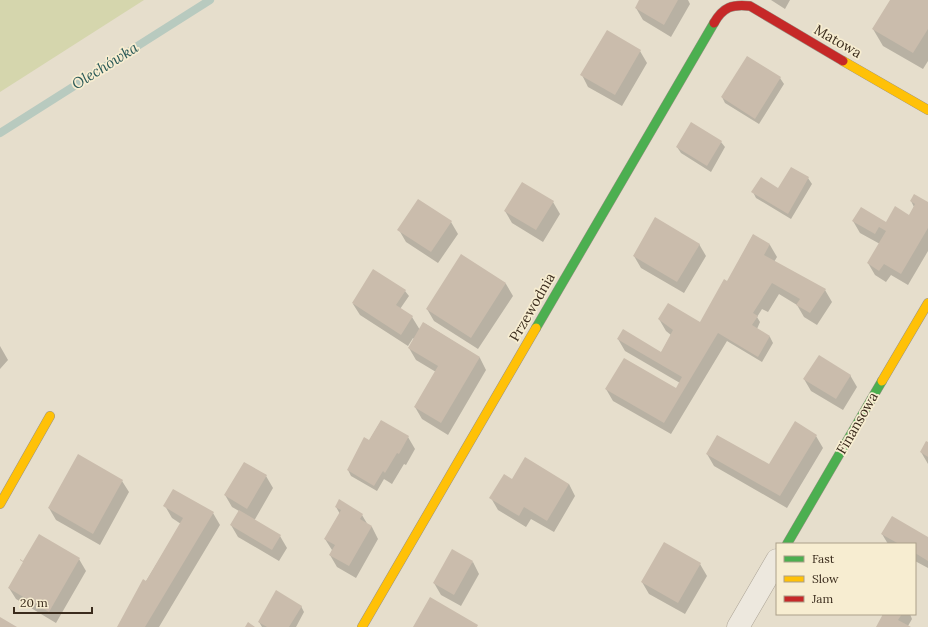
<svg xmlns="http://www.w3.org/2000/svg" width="928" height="627" font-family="Lora,serif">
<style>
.green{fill:#d5d6ad}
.shadow{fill:#0003}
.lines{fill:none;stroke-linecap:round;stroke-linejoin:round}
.stream{stroke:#b8cabf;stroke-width:8}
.building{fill:#cabcac}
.street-casing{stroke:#aba395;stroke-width:23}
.fast-casing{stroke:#9a9285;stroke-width:10}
.slow-casing{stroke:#9a9285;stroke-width:10}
.jam-casing{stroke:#9a9285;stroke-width:10}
.street{stroke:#ede8de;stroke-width:22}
.fast{stroke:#4caf50;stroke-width:9}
.slow{stroke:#ffc107;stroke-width:9}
.jam{stroke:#c62828;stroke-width:9}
.labels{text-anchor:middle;stroke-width:3.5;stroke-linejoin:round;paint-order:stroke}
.street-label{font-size:14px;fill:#3a2b1c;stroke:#f7edd1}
.water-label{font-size:15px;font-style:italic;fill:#2b5a58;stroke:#f7edd1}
</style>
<rect width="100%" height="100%" fill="#e6decc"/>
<!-- green -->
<path class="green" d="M0,0H144L0,92Z"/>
<!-- shadow -->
<path class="shadow" d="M641,0H688L690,4L671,37L643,20L636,8Z
M771,0H790L785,9Z
M891,0H928V61L923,69L883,46L873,29Z
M640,51L647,63L622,106L588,87L582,75Z
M780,78L784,84L759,124L725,103L722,97Z
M721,142L725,147L711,172L681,153L677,147Z
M808,178L812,184L791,219L756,198L753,192L779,189Z
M911,201L928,203V251L908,285L891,275L886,282L875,275L868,263L880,244L860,233L853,221L886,223L909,216L914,207Z
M553,202L560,214L543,242L512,223L505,211Z
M451,222L458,234L438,263L406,242L399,230Z
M753,235L770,245L777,257L774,262L825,290L832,302L817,325L804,317L797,305L779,294L768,312L762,309L757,317L760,322L757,329L770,337L773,343L762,362L727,341L671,434L613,401L606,389L676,390L680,383L625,351L618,339L661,353L671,335L666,331L659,319L700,323L727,283Z
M699,244L706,256L684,293L641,268L634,256Z
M462,256L506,284L513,296L478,349L434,321L427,309Z
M405,291L409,296L400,309L412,317L420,330L424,323L480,358L486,370L448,435L422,419L415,407L436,372L416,360L409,348L414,339L413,338L408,346L360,315L353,304Z
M0,346L8,360L0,369Z
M850,375L857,387L843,410L811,391L804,379Z
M381,421L408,437L415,449L406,465L404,464L392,484L384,479L377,491L351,476L348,470L369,441Z
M816,436L823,448L787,508L714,466L707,454L769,466Z
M928,443V464L921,452Z
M266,476L273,488L254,521L280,536L287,548L279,561L238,537L231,525L239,511L232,507L225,495Z
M122,481L129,492L100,545L56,520L49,508Z
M512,481L569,484L575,496L554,532L531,519L526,527L498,510L491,498Z
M173,491L213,513L220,525L159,627H118L181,524L172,518L165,506Z
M336,507L362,515L368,525L372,527L378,539L356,578L337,567L330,555L332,550L325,539L340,514Z
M882,534L928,538V568L915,561V544H888Z
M79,559L86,571L56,623L16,599L9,588Z
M473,562L479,574L461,606L441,595L434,583Z
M700,564L707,576L685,614L649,594L642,582Z
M301,606L304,612L296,627H262L259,622Z
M882,614H910L912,619L908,626L909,627H877L883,616Z"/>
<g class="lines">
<!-- stream -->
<path class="stream" d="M0,133L210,0"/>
</g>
<!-- building -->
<path class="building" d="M639,0H678L664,25L635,8Z
M890,0H928V29L913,53L872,29Z
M607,30L641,50L615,95L580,75Z
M747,56L781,77L755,119L721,97Z
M691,122L722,141L707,166L676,147Z
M791,167L809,177L788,214L751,192L761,177L778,188Z
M522,182L554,201L536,230L504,211Z
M914,194L928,202V228L901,274L884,264L879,271L867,263L886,231L879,227L875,234L852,221L861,207L886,222L895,206L909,215L915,204L910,201Z
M418,199L452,221L431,252L397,230Z
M655,217L700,244L677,282L633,256Z
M753,234L770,244L764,255L826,289L810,313L796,305L800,299L772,283L753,313L758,316L752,325L770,336L758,357L718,333L664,423L605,389L624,358L676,388L682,377L617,339L623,329L661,352L673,330L658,319L668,303L700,322L724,279L727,281Z
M461,254L506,283L471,338L426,309Z
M373,269L406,290L396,305L413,316L401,335L352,303Z
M423,322L480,357L441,423L414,407L438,366L408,348Z
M819,355L851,375L836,399L803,379Z
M381,420L409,436L399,454L397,453L385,473L383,471L374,486L347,470L364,437L369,440Z
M795,421L817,435L780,496L706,454L717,435L769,464Z
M926,441L928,442V457L920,452Z
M78,454L123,480L93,534L48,508Z
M525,457L569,484L547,521L524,507L519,516L489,498L504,474L512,479Z
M244,462L267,475L247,509L224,495Z
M173,489L214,512L145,627H117L143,579L146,581L183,518L163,506Z
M339,499L363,514L360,519L372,526L349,566L329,555L335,545L324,539L341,510L335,507Z
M239,510L281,535L272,550L230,525Z
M892,516L928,537V561L915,553V544H899L881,534Z
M39,534L80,558L49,612L8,588L23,562L20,560V559L23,561Z
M664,542L701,563L678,603L641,582Z
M452,549L473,561L454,595L433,583Z
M276,590L302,606L289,627H267L258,622Z
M430,597L478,625L477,627H413Z
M883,614H902L898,620L911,627H876Z
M0,617L17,627H0Z
M248,622L255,627H245Z"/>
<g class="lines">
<defs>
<path id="street" d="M738,627L777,560"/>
<path id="fast" d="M536,328L714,23
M787,544L882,381"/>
<path id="slow" d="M843,61L928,110
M882,381L928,303
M0,504L50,416
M362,627L536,328"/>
<path id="jam" d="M714,23C723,7 732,4 750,6L843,61"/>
</defs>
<!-- street casing -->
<use href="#street" class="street-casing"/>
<!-- fast casing -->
<use href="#fast" class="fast-casing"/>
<!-- slow casing -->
<use href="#slow" class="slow-casing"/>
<!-- jam casing -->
<use href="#jam" class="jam-casing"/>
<!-- street -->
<use href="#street" class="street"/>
<!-- fast -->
<use href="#fast" class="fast"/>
<!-- slow -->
<use href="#slow" class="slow"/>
<!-- jam -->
<use href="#jam" class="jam"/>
</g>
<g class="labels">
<!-- street labels -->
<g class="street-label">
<text transform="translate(838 41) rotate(30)" y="5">Matowa</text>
<text transform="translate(532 307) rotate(-60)" y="5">Przewodnia</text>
<text transform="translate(857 423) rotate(-60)" y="5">Finansowa</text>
</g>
<!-- water labels -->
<g class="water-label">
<text transform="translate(105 66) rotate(-32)" y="5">Olechówka</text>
</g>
</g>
<!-- legend -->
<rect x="776" y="543" width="140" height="72" fill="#f7edd1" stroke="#ab9f89"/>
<rect x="784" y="556" width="20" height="6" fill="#4caf50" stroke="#ab9f89"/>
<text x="812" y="563" font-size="12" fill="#3a2b1c">Fast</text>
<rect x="784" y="576" width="20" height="6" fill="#ffc107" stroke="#ab9f89"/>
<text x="812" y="583" font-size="12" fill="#3a2b1c">Slow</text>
<rect x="784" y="596" width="20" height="6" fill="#c62828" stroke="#ab9f89"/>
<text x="812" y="603" font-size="12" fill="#3a2b1c">Jam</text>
<!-- scale -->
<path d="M14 607v6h78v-6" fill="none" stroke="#3a2b1c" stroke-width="2"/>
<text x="20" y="607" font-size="12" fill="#3a2b1c" stroke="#f7edd1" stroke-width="3" paint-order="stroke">20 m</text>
</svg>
